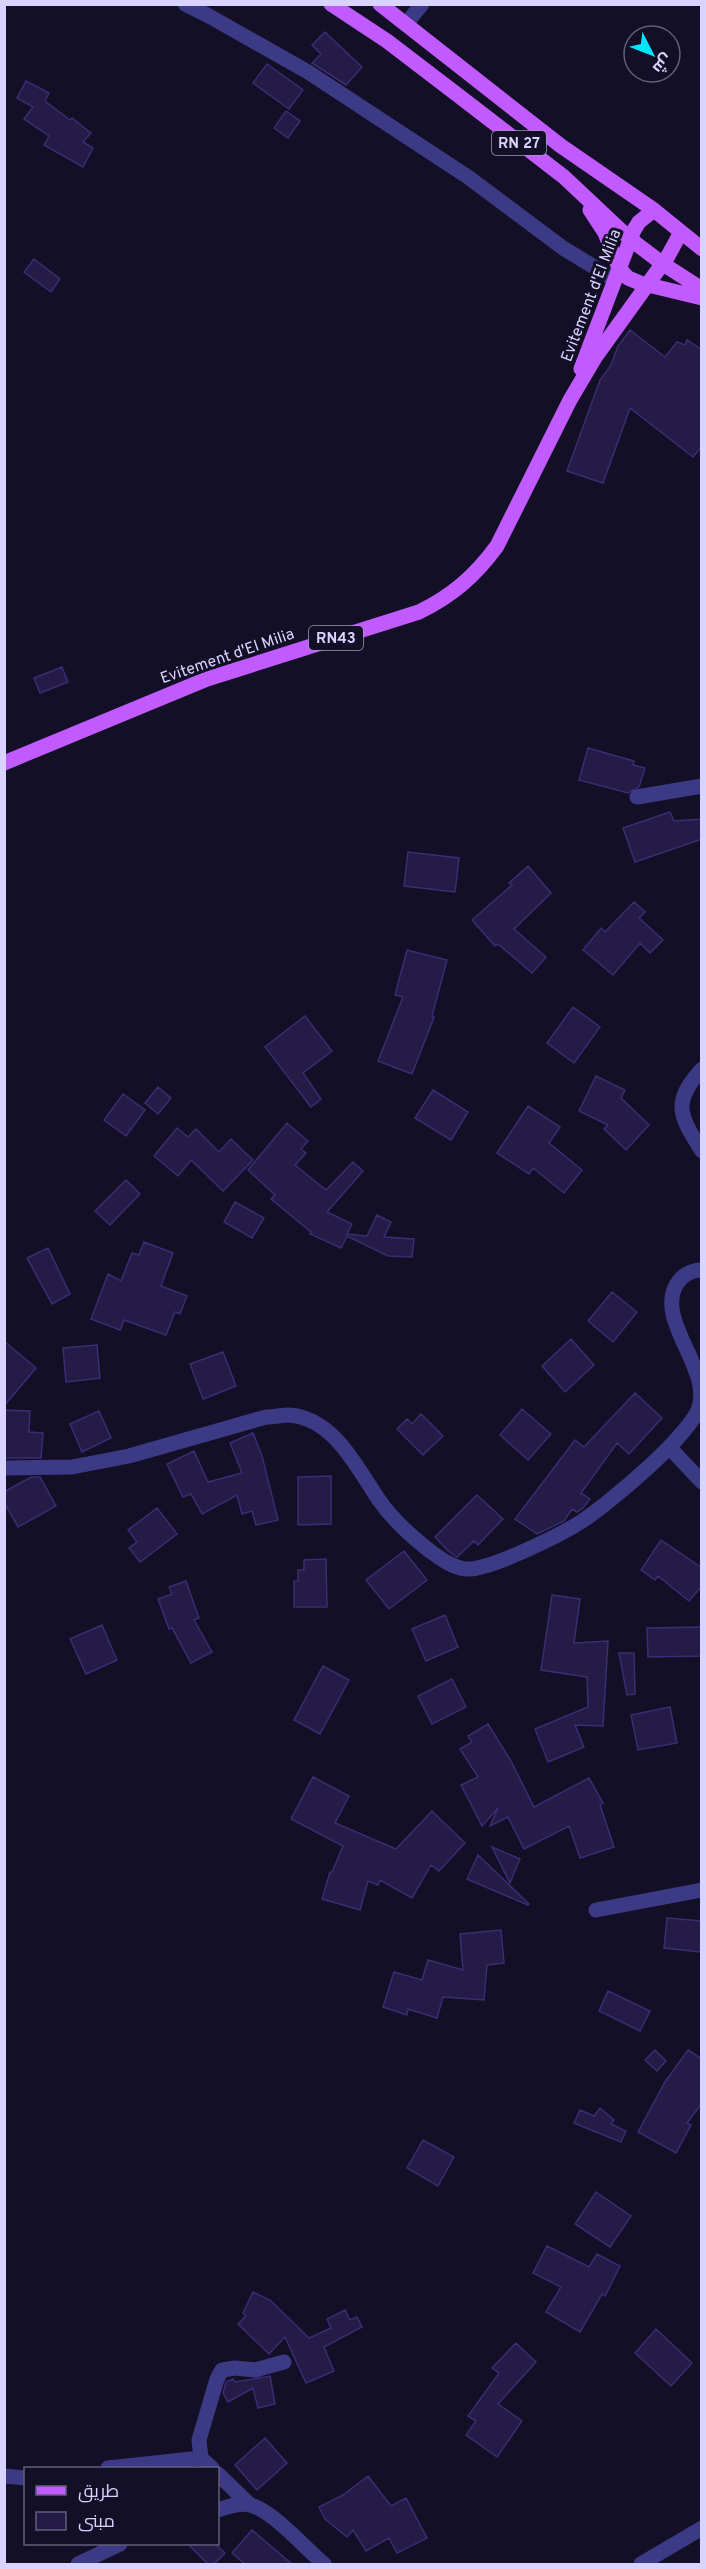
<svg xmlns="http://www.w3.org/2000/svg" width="706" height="2569" font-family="Overpass,Cairo,sans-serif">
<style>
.building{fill:#241b47;stroke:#3b2d73;stroke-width:1.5}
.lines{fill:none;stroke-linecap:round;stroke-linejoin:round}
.minor{stroke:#3d3a85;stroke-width:15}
.major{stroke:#c25bff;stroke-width:15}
.labels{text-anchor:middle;stroke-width:6;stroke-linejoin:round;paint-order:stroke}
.shield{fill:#130f26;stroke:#9e99be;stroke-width:1.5}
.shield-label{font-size:15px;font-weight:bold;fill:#d9d4ff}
.street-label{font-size:16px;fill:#d9d4ff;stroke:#130f26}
</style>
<rect width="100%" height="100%" fill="#130f26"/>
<!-- building -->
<path class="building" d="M325,32L362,67L346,85L312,63L321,54L312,45Z
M267,64L303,90L289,109L253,83Z
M26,81L49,93L45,101L70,120L72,118L91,133L83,142L93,148L83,167L44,145L49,136L24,119L33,107L17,98Z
M286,111L300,121L288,138L274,128Z
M34,259L60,279L51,292L24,272Z
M630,330L665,357L677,342L685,345L687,340L702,350V446L693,457L630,408L603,483L567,471L600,380L611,365L618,346Z
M62,667L68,682L40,693L34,678Z
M588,748L634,761L633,765L645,768L639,787L628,793L579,780Z
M670,812L674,821L702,819V839L635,862L623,828Z
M408,852L459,858L455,892L404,886Z
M528,866L551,893L514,929L546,957L532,973L498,944L495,946L472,920L512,885L509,883Z
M634,902L645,912L639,918L663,940L650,953L640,943L613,975L583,950L601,928L605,932Z
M407,950L447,960L432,1016L434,1017L412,1074L378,1061L403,997L395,995Z
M573,1007L600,1027L574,1063L547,1043Z
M305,1016L332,1051L303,1073L321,1099L311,1107L265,1047Z
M596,1076L625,1090L621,1098L649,1125L626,1150L604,1129L608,1125L579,1111Z
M158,1087L171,1098L158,1114L145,1103Z
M433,1090L468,1112L451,1140L415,1118Z
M123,1094L145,1110L126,1136L104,1120Z
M528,1106L560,1127L549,1143L582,1170L564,1193L533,1168L529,1174L497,1153Z
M287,1123L308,1141L301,1149L306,1153L295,1165L326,1190L353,1162L363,1171L327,1212L352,1224L347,1234L367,1236L377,1215L391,1222L384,1237L414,1239L412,1257L388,1256L347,1236L341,1248L310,1234L311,1232L271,1199L275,1195L248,1170Z
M177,1128L188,1137L196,1129L219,1152L231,1139L253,1160L223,1191L191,1160L178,1176L154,1156Z
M126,1180L140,1194L110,1225L95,1211Z
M235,1202L264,1218L252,1238L224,1222Z
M144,1242L173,1253L161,1286L187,1296L180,1314L175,1312L166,1335L124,1320L120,1330L91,1319L108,1274L121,1281L132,1253L139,1255Z
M48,1248L70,1294L52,1304L27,1258Z
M612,1292L637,1312L613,1342L588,1321Z
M571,1339L594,1365L565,1392L542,1366Z
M4,1341L36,1368L4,1406Z
M97,1345L100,1378L66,1382L63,1348Z
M223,1352L236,1386L203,1399L190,1364Z
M635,1393L662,1418L629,1454L617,1443L581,1493L590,1499L583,1508L577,1512L572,1509L564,1521L537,1534L515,1519L575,1440L584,1447Z
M522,1409L551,1434L528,1460L500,1435Z
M4,1410L30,1411L29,1432L43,1433L41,1458H5Z
M99,1411L111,1438L82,1452L70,1424Z
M421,1414L443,1436L423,1455L397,1429L407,1419L412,1424Z
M253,1433L262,1456L278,1520L256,1525L252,1511L242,1514L237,1495L202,1514L191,1494L183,1497L167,1464L194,1451L208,1482L242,1473L230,1443Z
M331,1476V1524L298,1525V1477Z
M31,1477H40L56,1506L18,1527L4,1502V1492Z
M477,1495L503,1519L478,1545L474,1541L457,1557L448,1551L435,1537Z
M157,1508L177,1534L140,1562L129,1548L137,1542L128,1530Z
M661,1540L702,1568V1586L689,1601L658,1576L655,1580L641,1570Z
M404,1551L427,1580L389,1609L366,1580Z
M326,1559L327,1607H294V1581H298V1570H304V1560Z
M186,1581L199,1618L194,1620L212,1652L191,1663L172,1628L169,1629L158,1599L172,1594L169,1587Z
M552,1595L580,1599L574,1643L608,1641L603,1726L575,1725L584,1747L548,1762L535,1729L588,1707L587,1677L541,1670Z
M445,1615L458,1647L426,1661L412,1629Z
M102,1625L117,1660L86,1674L70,1639Z
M702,1627V1656L648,1657L647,1628Z
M619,1653H634L635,1694L627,1695Z
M323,1666L349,1680L320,1734L294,1720Z
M452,1679L466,1707L432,1724L418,1696Z
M670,1707L677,1743L638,1750L631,1715Z
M488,1724L511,1761L534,1807L589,1778L603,1803L600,1805L614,1847L580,1858L569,1826L524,1849L508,1817L490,1826L498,1808L482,1826L461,1785L478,1777L460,1749L472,1742L468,1736Z
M313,1777L349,1796L335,1823L396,1849L432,1811L465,1843L439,1871L431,1865L412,1898L380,1880L378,1885L368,1881L360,1910L322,1899L330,1872H332L343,1846L291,1819Z
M492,1847L520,1859L510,1883Z
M478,1855L529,1904L528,1905L467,1879Z
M667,1918L702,1921L700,1952L664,1948Z
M501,1930L504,1963L487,1965L484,2000L443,1997L437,2018L408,2009L407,2015L383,2007L394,1972L422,1980L428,1960L463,1970L460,1934Z
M608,1991L650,2011L640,2031L599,2011Z
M655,2050L666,2061L657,2071L645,2060Z
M688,2050L702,2059V2103L687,2123L691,2125L676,2153L638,2132L665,2082Z
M600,2108L614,2120L611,2124L626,2131L621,2142L574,2123L580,2110L594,2116Z
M423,2140L454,2157L438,2186L407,2168Z
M596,2192L631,2216L610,2247L575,2224Z
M547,2246L589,2267L597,2254L620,2266L605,2296L602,2294L580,2332L546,2312L561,2287L533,2273Z
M253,2292L270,2300L309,2338L331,2328L327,2319L345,2310L350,2320L357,2317L362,2327L324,2347L334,2371L306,2383L285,2337L269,2354L238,2324L246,2316L243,2313Z
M656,2329L692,2363L671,2386L635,2353Z
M516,2343L536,2362L498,2404L522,2421L497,2457L466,2435L476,2421L468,2416L499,2373L492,2368Z
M270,2376L275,2404L258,2408L253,2388L228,2402L223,2393L226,2382L233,2379L235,2382Z
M265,2438L287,2463L257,2490L235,2465Z
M368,2476L391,2506L406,2498L427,2538L397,2553L389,2538L366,2551L353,2530L347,2537L325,2519L319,2507L343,2495Z
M252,2530L293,2565H246L232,2553Z
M188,2544H215L225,2553L213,2565H209Z"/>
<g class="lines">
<!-- minor -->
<path class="minor" d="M185,4L209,16L308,72L468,177L563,248L614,279
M406,24L422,4
M637,797L702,786
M702,1069C671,1103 680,1116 702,1151
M669,1447L702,1482
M4,1468L72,1467L129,1456L266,1417C274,1417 282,1415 289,1415C334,1418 357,1468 379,1500C392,1519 412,1537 430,1551C441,1559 453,1568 466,1569C488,1571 560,1535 579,1523C606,1506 697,1431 700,1403C702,1392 700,1382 696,1372C688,1345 659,1309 678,1282C684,1274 692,1270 702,1270
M596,1910L702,1890
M201,2458L199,2440L217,2379L222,2370L235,2368L255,2370L284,2362
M108,2468L201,2458L212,2468
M218,2474L250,2505
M4,2476L26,2478
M218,2510C227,2507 240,2502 250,2505C272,2510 306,2549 324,2564
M78,2564L120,2544
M641,2564L702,2528"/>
<!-- major -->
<path class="major" d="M331,4L387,41L459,96L564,177L630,239L663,264L702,289
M380,4L561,146L654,210L702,249
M590,210L605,233L619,268L628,278L640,283L702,298
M581,369L634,230L639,222L654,210
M4,763L207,679L419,612C452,596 475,576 497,546L570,400L596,356L668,256L681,232"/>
</g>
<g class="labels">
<!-- shield labels -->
<g class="shield">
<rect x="492" y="131" width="54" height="24" rx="4.5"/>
<rect x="309" y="626" width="54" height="24" rx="4.5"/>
</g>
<g class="shield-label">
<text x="519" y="148">RN 27</text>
<text x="336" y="643">RN43</text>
</g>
<!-- street labels -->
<g class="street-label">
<text transform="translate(590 295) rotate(-69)" y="6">Evitement d'El Milia</text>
<text transform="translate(227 655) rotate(-19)" y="6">Evitement d'El Milia</text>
</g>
</g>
<!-- border -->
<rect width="706" height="2569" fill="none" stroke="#d9d4ff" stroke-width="12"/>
<!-- legend -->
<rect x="24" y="2467" width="195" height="78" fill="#130f26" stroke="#625e7d" stroke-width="1.5"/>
<rect x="36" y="2486" width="30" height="9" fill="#c25bff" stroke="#625e7d" stroke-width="1.5"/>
<text x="78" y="2497" font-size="18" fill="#d9d4ff">طريق</text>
<rect x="36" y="2512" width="30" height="18" fill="#241b47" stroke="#625e7d" stroke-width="1.5"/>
<text x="78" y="2527" font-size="18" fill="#d9d4ff">مبنى</text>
<!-- north arrow -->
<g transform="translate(652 54) rotate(132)"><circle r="28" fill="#130f26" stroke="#625e7d" stroke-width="1.5"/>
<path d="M0-4.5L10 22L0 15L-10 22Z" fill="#00e5ff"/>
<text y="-9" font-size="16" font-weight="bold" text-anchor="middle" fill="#d9d4ff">ش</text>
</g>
</svg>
